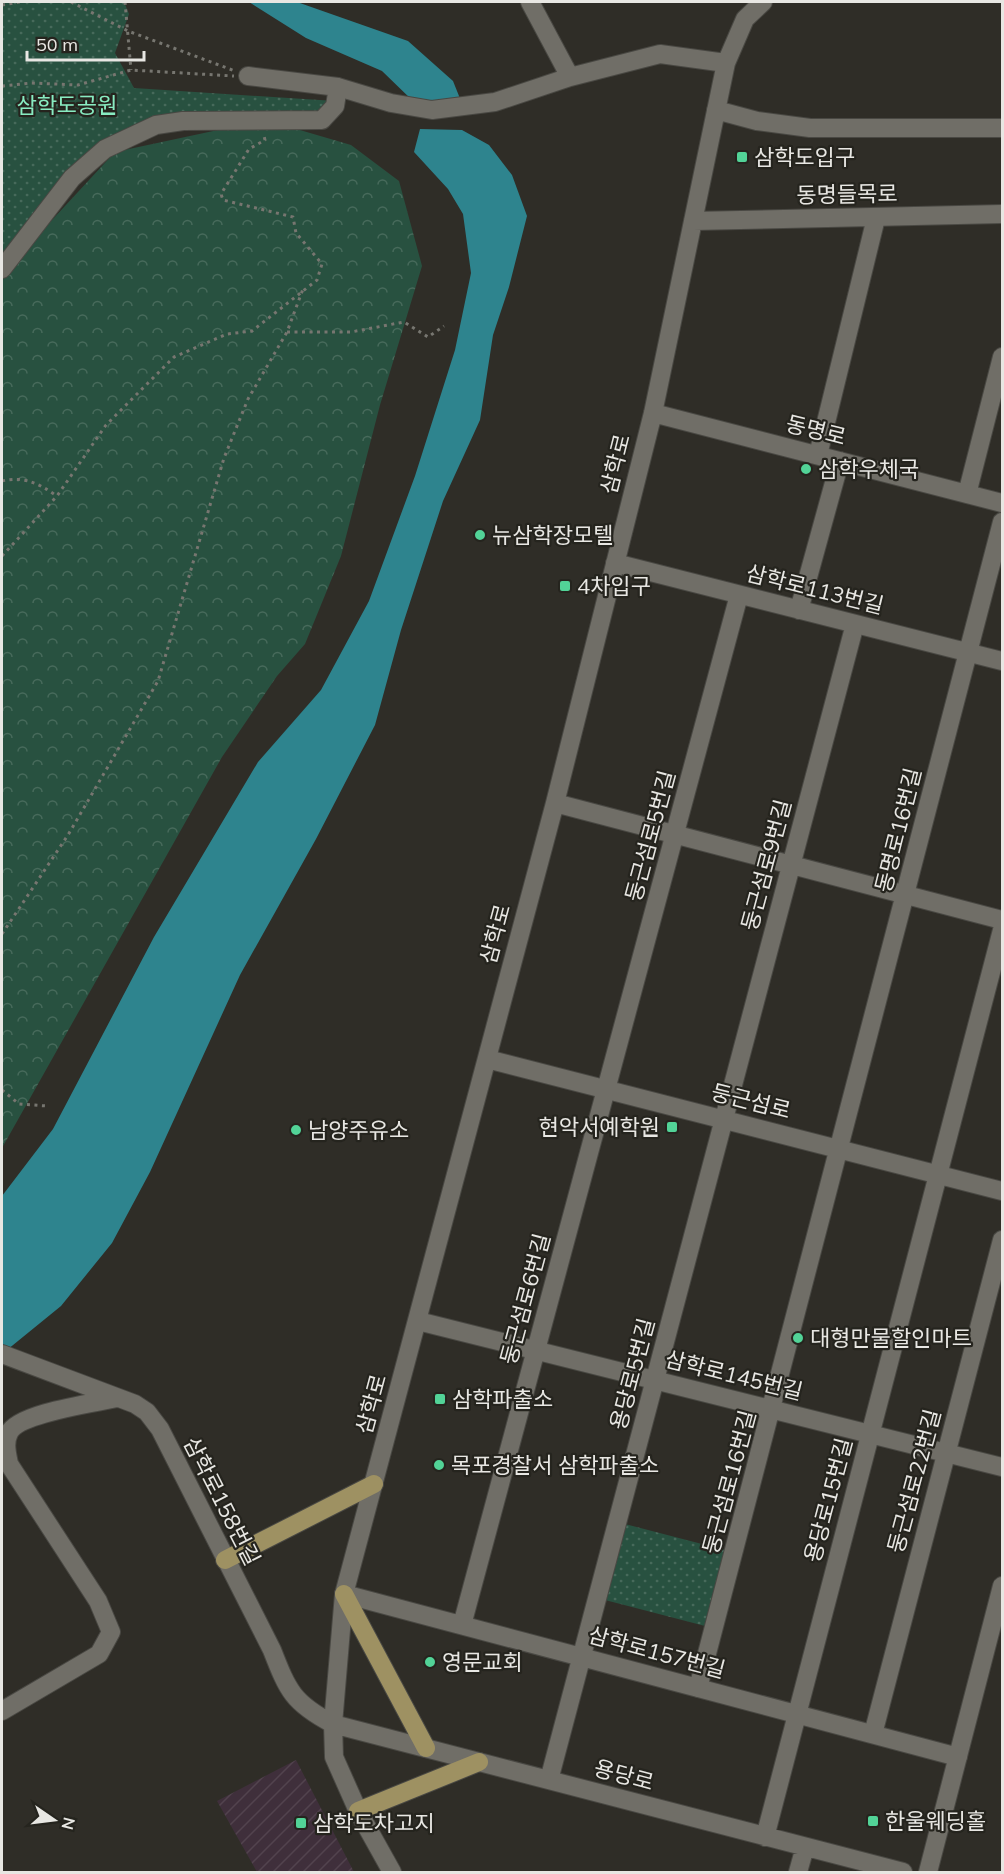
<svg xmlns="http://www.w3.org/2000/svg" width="1004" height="1874" font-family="Mulish,'Noto Sans KR',sans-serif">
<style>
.industrial{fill:url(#industrial-furrows)}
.forest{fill:url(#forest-crowns)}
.park{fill:url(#park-dots)}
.water{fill:#2e848e}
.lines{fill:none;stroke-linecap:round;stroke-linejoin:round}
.minor-casing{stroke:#494843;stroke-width:20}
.major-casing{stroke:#494843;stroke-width:20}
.path{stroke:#777670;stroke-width:3;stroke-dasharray:3 4.5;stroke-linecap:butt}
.minor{stroke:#706e67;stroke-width:18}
.major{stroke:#9e9162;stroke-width:18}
.poi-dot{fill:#52d397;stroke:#25241e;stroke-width:2}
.labels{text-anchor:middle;stroke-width:4.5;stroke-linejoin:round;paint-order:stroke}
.park-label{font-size:22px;fill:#88ebc1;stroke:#25241e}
.poi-label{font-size:22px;fill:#e8e7e3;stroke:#25241e;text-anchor:start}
.street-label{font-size:22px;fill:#e8e7e3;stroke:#25241e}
</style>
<defs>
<pattern id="industrial-furrows" width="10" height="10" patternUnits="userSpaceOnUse" patternTransform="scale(1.5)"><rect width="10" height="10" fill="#3f2f3b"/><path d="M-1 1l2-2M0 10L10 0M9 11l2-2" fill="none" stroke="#52434e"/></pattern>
<pattern id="forest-crowns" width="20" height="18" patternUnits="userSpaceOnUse" patternTransform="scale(1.5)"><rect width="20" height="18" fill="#285140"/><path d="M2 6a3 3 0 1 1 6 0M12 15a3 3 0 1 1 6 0" fill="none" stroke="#476a5b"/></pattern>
<pattern id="park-dots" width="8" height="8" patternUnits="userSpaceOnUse" patternTransform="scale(1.5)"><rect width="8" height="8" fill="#285140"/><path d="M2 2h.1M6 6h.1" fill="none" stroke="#476a5b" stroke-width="1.8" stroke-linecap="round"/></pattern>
</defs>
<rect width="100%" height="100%" fill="#2f2d27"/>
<!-- industrial -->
<path class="industrial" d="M296,1760L354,1872H257L217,1801Z"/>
<!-- forest -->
<path class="forest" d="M293,128L351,145L399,181L422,266L380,405L341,556L305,644L277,676L222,757L2,1148V274L115,152L218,130Z"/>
<!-- park -->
<path class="park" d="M2,2H124L129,14L115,53L134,88L335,101L334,117L167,128L125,145L78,181L2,273Z
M625,1524L725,1550L705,1626L605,1600Z"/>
<!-- water -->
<path class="water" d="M249,2H297L408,41L453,81L461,101L414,102L382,71L306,38Z
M420,129L462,130L489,145L512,175L527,216L509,287L493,335L480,420L443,501L401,630L375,725L316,839L240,975L150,1172L112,1243L61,1306L2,1354V1196L53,1129L154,937L258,762L321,690L369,601L415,476L455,350L471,273L463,214L448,189L414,152Z"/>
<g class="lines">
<defs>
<path id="minor" d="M530,2L570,77L660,54L726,63
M248,76L338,87L391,103L432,110L495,102L570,77
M716,110L757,121L810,128H1002
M693,221L1002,214
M2,269L72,178L105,149L156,125L183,121L322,120L335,106L338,87
M653,413L1002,503
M818,455L876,218
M967,494L1002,357
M615,563L1002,661
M799,610L840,461
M555,803L1002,920
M487,1059L1002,1191
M418,1321L1002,1467
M2,1354L135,1404L147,1412L160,1429L272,1650C288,1691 293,1703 333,1724L903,1872
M344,1594L958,1757
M462,1625L739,595
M698,1688L1002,522
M2,1711L99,1654L111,1632L98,1601L9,1464C7,1453 4,1443 9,1433C18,1413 95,1403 117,1398
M873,1734L1002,1240
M549,1780L855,624
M765,1837L1002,930
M392,1872L358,1811L334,1757L333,1724L344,1594L555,803L653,413L726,63L745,19L763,2
M798,1872L805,1847
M928,1872L1002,1586"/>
<path id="major" d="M225,1560L374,1484
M344,1594L426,1748
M358,1811L479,1762"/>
</defs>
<!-- minor casing -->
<use href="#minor" class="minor-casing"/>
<!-- major casing -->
<use href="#major" class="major-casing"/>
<!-- path -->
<path class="path" d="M71,2L128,31L235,71
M125,2L131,70
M2,5L20,2
M2,86L31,83L78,85L131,70L234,76
M287,332H351L404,322L428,337L444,326
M2,481C24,476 38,483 57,496
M2,556L57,496L106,425L174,357L227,334L252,331L317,280L322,264L296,233L293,217L223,200L221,194L249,149L265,140L264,136
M2,934L68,835L158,681L224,458L248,399L287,332L303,289
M2,1090L19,1104L47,1106"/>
<!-- minor -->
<use href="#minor" class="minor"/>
<!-- major -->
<use href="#major" class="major"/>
</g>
<!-- markers -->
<g class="poi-dot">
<rect x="736" y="151" width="12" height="12" rx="3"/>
<circle cx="806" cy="469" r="6"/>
<circle cx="480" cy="535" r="6"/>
<rect x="559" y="580" width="12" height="12" rx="3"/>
<rect x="666" y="1121" width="12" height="12" rx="3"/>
<circle cx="296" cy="1130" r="6"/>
<circle cx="798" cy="1338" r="6"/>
<rect x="434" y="1393" width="12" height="12" rx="3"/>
<circle cx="439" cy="1465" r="6"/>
<circle cx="430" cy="1662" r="6"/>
<rect x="867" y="1815" width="12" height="12" rx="3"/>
<rect x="295" y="1817" width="12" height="12" rx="3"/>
</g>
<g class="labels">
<!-- park labels -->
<g class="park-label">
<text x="67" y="113">삼학도공원</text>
</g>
<!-- poi labels -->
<g class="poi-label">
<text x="754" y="165">삼학도입구</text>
<text x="818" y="477">삼학우체국</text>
<text x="492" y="543">뉴삼학장모텔</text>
<text x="577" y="594">4차입구</text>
<text x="660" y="1135" text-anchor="end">현악서예학원</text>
<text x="308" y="1138">남양주유소</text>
<text x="810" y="1346">대형만물할인마트</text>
<text x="452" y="1407">삼학파출소</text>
<text x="451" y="1473">목포경찰서 삼학파출소</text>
<text x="442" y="1670">영문교회</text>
<text x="885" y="1829">한울웨딩홀</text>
<text x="313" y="1831">삼학도차고지</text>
</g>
<!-- street labels -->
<g class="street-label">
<text transform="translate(847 194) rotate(-1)" y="8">동명들목로</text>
<text transform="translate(816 430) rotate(14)" y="8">동명로</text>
<text transform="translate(615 464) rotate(-76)" y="8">삼학로</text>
<text transform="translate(815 589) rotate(14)" y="8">삼학로113번길</text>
<text transform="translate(898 830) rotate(-76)" y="8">동명로16번길</text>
<text transform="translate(650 836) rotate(-75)" y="8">둥근섬로5번길</text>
<text transform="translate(766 865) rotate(-75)" y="8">둥근섬로9번길</text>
<text transform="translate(495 934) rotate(-75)" y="8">삼학로</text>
<text transform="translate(751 1101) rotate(14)" y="8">둥근섬로</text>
<text transform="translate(525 1299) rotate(-75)" y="8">둥근섬로6번길</text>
<text transform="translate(632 1374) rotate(-75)" y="8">용당로5번길</text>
<text transform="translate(734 1375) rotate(14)" y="8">삼학로145번길</text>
<text transform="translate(371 1404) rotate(-75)" y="8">삼학로</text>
<text transform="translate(914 1481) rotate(-75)" y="8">둥근섬로22번길</text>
<text transform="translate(729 1482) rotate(-75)" y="8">둥근섬로16번길</text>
<text transform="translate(828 1500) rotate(-75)" y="8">용당로15번길</text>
<text transform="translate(222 1501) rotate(63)" y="8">삼학로158번길</text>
<text transform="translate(657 1652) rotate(15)" y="8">삼학로157번길</text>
<text transform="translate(624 1775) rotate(15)" y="8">용당로</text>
</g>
</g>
<!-- border -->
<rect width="1004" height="1874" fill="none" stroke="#e8e7e3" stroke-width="6"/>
<!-- north arrow -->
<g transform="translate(54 1820) rotate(104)" stroke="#25241e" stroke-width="4.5" paint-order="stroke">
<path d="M0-4.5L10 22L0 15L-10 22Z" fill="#e8e7e3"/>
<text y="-9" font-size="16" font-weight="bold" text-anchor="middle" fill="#e8e7e3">N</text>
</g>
<!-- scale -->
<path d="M27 51v9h117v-9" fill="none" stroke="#e8e7e3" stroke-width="3"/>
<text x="36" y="51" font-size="18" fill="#e8e7e3" stroke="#25241e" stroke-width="4.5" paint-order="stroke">50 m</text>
</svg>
